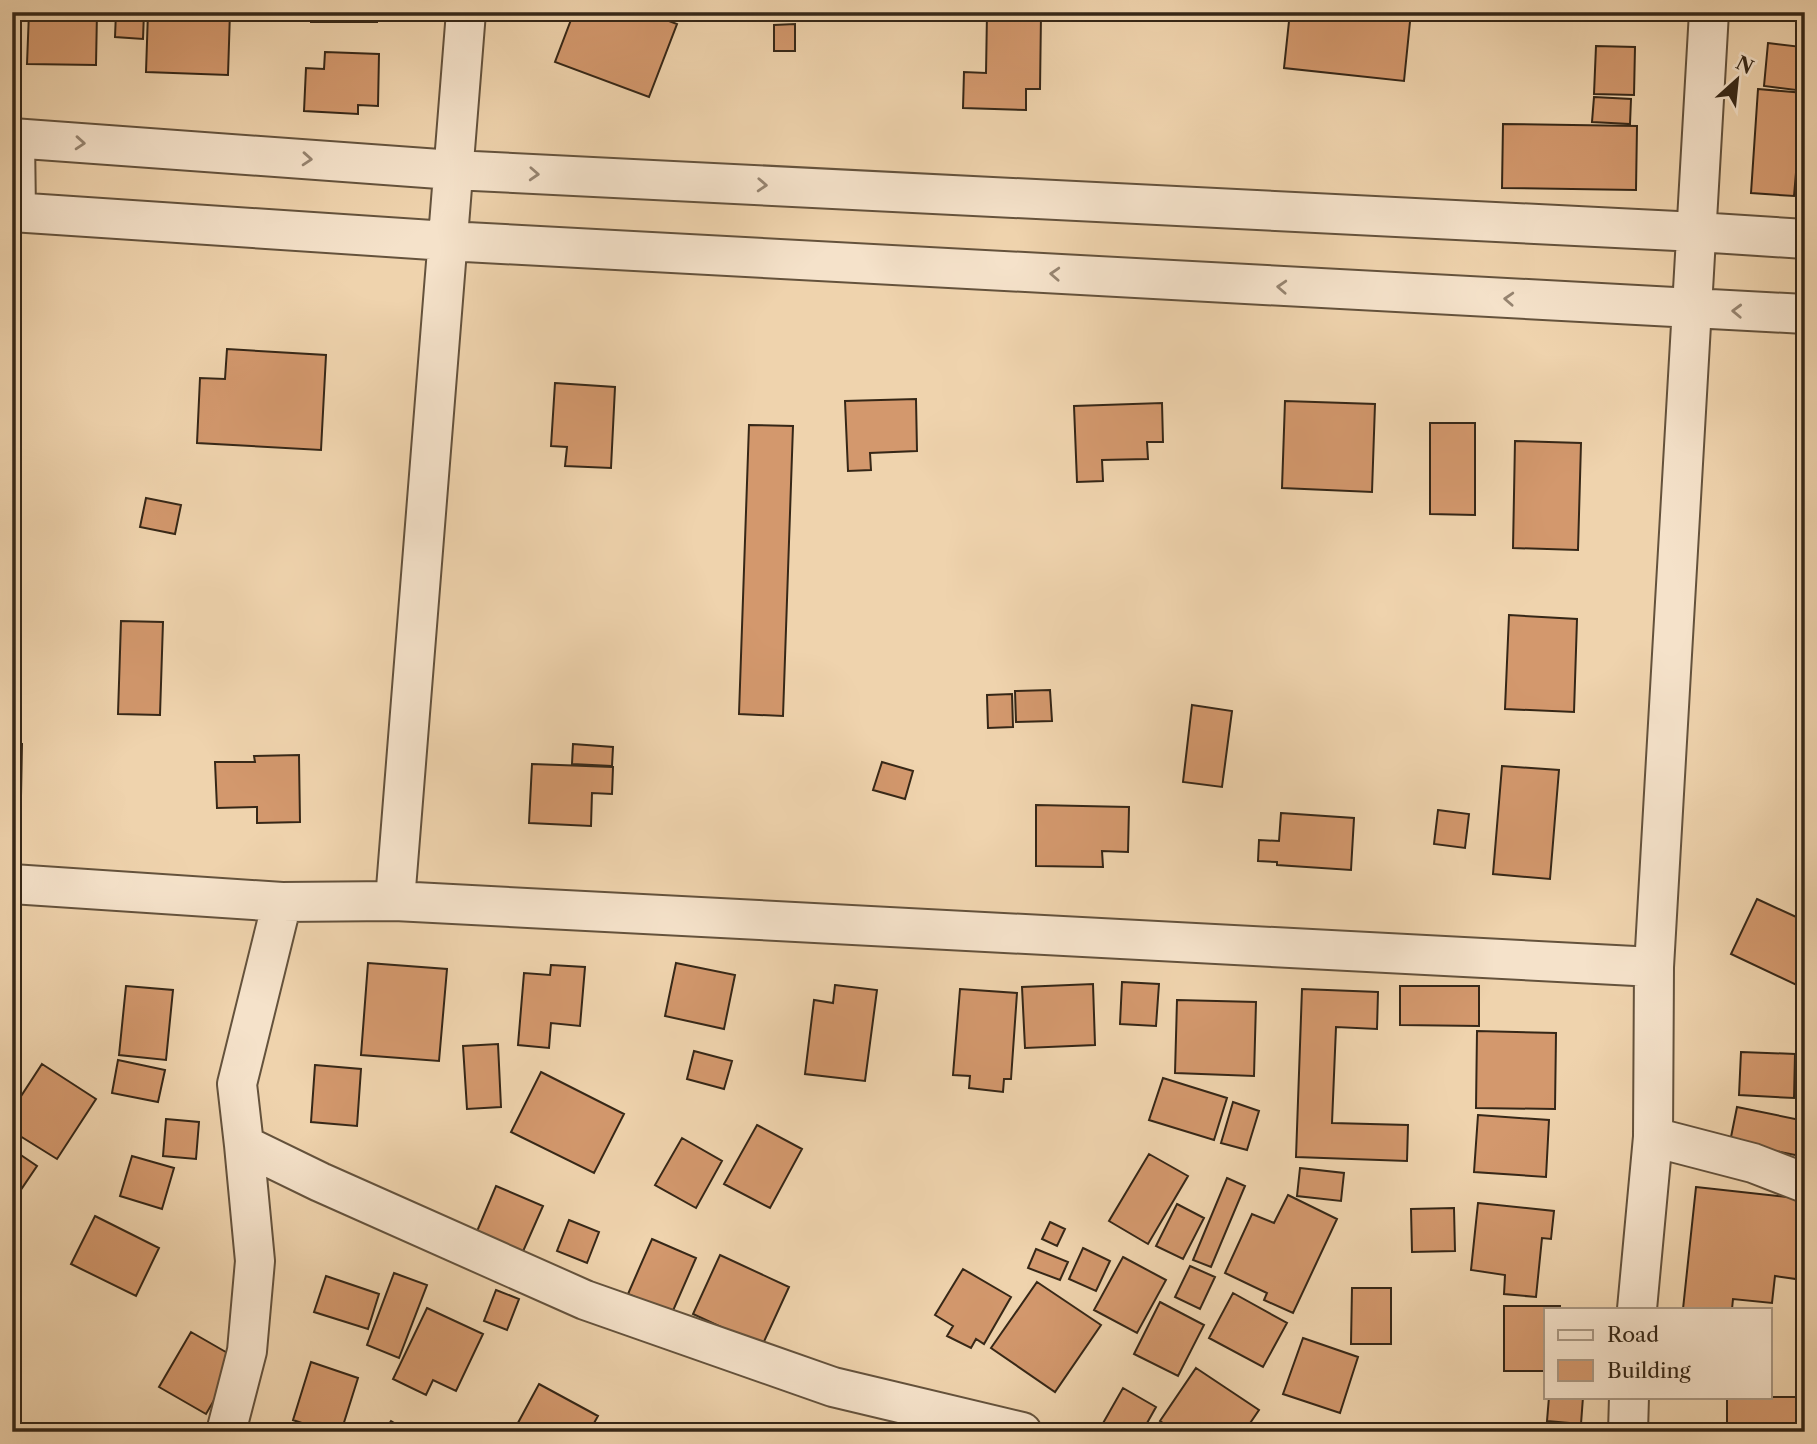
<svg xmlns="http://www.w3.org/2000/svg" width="1817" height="1444" font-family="'Libre Caslon Text',serif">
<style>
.building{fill:#d3986d;stroke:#362717;stroke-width:2}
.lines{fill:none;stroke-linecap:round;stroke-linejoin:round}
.minor-casing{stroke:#64523c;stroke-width:42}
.minor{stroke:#f5e2ca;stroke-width:38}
.oneway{stroke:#968470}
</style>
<rect width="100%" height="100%" fill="#efd3ad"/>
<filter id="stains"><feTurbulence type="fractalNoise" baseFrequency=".00286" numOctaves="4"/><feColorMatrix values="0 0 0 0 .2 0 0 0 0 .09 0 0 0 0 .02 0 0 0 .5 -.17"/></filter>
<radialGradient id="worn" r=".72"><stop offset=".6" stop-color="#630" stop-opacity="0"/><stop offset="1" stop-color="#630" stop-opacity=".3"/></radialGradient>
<!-- building -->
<path class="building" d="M29,12H97L96,65L27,64Z
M116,12H144L143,39L115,37Z
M148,12H230L228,75L146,72Z
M311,12H377V22H311Z
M574,12H645L677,24L649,97L555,62Z
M1290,12H1411L1404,81L1284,68Z
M987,13L1041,15L1040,89H1026V110L963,108L964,72L986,73Z
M795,24V51H774V25Z
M1768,43L1802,47L1796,90L1764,86Z
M1596,46L1635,47L1634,95L1594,94Z
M325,52L379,54L378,106L358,105V114L304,111L306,68L324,69Z
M1758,89L1805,93V138H1799L1794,196L1751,193Z
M1594,97L1631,99L1630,124L1592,122Z
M1503,124L1637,126L1636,190L1502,188Z
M227,349L326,355L321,450L197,443L200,378L225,379Z
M555,383L615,387L611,468L565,466L567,447L551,446Z
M916,399L917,451L870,453L871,470L848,471L845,401Z
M1285,401L1375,404L1372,492L1282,488Z
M1162,403L1163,442H1147L1148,459L1102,460L1103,481L1077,482L1074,406Z
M1430,423H1475V515L1430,514Z
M749,425L793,426L783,716L739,714Z
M1515,441L1581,443L1578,550L1513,548Z
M146,498L181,505L175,534L140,527Z
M1509,615L1577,619L1574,712L1505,709Z
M121,621L163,622L160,715L118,714Z
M1050,690L1052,721L1016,722L1015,691Z
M1012,694L1013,727L988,728L987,695Z
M1192,705L1232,711L1222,787L1183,782Z
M12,744H22L21,796H12Z
M573,744L613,747L612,766L572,764Z
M299,755L300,822L257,823V807L217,808L215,762H255L254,756Z
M882,762L913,771L905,799L873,790Z
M532,764L613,767L612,794L592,793L591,826L529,823Z
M1502,766L1559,770L1550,879L1493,874Z
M1036,805L1129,807L1128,852L1102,851L1103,867L1036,866Z
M1438,810L1469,814L1465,848L1434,844Z
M1281,813L1354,818L1351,870L1277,865V862L1258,861L1259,840L1279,841Z
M1757,899L1805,921V989L1731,954Z
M368,963L447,969L439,1061L361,1055Z
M676,963L735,975L724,1029L665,1016Z
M551,965L585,967L580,1026L551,1023L549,1048L518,1045L524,973L550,975Z
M1122,982L1159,984L1156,1026L1120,1024Z
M1093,984L1095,1045L1025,1048L1022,987Z
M835,985L877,990L865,1081L805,1074L814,1000L833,1003Z
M126,986L173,990L166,1060L119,1055Z
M1400,986H1479V1026L1400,1025Z
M960,989L1017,993L1011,1079H1004L1003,1092L969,1088L970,1076L953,1075Z
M1302,989L1378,992L1377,1029L1336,1027L1332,1123L1408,1125L1407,1161L1296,1157Z
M1177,1000L1256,1002L1254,1076L1175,1073Z
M1477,1031L1556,1033L1555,1109L1476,1108Z
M498,1044L501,1107L467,1109L463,1046Z
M694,1051L732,1061L724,1089L687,1079Z
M1741,1052L1795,1054L1794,1098L1739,1095Z
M118,1060L165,1070L158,1102L112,1093Z
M42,1064L96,1099L57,1159L12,1131V1110Z
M315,1065L361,1069L357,1126L311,1122Z
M541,1072L624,1114L594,1173L511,1132Z
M1163,1078L1227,1098L1214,1140L1149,1120Z
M1233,1102L1259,1111L1247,1150L1221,1143Z
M1737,1107L1805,1121V1157L1730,1142Z
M1478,1115L1549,1120L1546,1177L1474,1172Z
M166,1119L199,1122L196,1159L163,1156Z
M757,1125L802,1149L770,1208L724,1184Z
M682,1138L722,1161L696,1208L655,1185Z
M12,1149L37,1166L18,1194L12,1190Z
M1149,1154L1188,1176L1148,1244L1109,1221Z
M132,1156L174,1168L162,1209L120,1196Z
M1300,1168L1344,1173L1341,1201L1297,1196Z
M1227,1178L1245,1186L1211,1267L1193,1260Z
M496,1186L543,1206L521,1256L475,1236Z
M1696,1187L1805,1199L1796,1279L1775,1276L1772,1303L1733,1299L1732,1309H1683Z
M1288,1195L1337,1219L1293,1313L1264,1300L1267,1293L1225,1273L1252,1214L1274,1223Z
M1478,1203L1554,1211L1551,1239L1542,1238L1536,1297L1504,1294L1505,1275L1471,1270Z
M1177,1204L1204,1218L1183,1259L1156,1246Z
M1454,1208L1455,1251L1412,1252L1411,1209Z
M95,1216L159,1248L136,1296L71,1264Z
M569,1220L599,1232L587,1263L557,1251Z
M1050,1222L1065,1229L1057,1246L1042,1239Z
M652,1239L696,1258L672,1313L628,1294Z
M1083,1248L1110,1261L1096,1291L1069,1279Z
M1036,1249L1068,1262L1060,1280L1028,1268Z
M720,1255L789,1287L762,1346L693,1314Z
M1123,1257L1166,1280L1137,1333L1094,1310Z
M1190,1266L1215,1277L1200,1309L1175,1297Z
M963,1269L1011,1297L984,1344L976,1339L971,1348L947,1336L953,1326L935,1315Z
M394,1273L427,1285L399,1358L367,1345Z
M326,1276L379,1294L368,1329L314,1312Z
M1037,1282L1101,1325L1055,1392L991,1348Z
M1352,1288H1391V1344H1351Z
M496,1290L519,1299L507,1330L484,1321Z
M1233,1293L1287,1323L1263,1367L1209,1338Z
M1160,1302L1204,1325L1178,1376L1134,1354Z
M1504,1306H1560V1309H1546V1371H1504Z
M427,1308L483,1334L456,1391L433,1380L426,1395L393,1379Z
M191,1332L238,1359L206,1414L159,1387Z
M1303,1338L1358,1357L1340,1413L1283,1394Z
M311,1362L358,1378L341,1432H328L293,1420Z
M1196,1368L1259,1410L1244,1432H1202L1193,1425L1189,1432H1176L1160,1421Z
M539,1384L598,1416L589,1432H513Z
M1123,1388L1156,1407L1142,1432H1098Z
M1549,1397H1583L1581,1424L1547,1421Z
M1727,1397H1798L1797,1430L1727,1429Z
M391,1421L409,1432H384Z"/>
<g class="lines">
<defs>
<path id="minor" d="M466,12L395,901L1654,967
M12,138L453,170L1697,232L1805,239
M15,139L16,212
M12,212L447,241L1805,314
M12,884L282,902L395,901
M282,902L237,1084L244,1145L320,1182L585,1300L833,1387L1022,1432
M1653,1137L1753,1163L1805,1183
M1637,1309L1653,1137L1654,967L1709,12
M226,1432L247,1351L255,1261L244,1145
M1628,1432L1629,1397"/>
</defs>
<!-- minor casing -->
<use href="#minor" class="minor-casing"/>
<!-- minor -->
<use href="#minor" class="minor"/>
</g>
<!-- one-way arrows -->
<defs><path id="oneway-chevron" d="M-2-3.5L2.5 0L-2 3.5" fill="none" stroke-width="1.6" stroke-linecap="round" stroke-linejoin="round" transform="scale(1.75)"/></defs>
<g class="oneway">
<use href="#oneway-chevron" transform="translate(80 143) rotate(4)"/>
<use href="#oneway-chevron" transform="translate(307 159) rotate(4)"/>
<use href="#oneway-chevron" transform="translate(534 174) rotate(3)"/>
<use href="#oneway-chevron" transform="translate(762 185) rotate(3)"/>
<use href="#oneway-chevron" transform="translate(1055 274) rotate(-177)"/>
<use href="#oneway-chevron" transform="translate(1282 287) rotate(-177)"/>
<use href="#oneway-chevron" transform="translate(1509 299) rotate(-177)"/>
<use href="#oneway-chevron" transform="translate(1737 311) rotate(-178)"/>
</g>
<!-- margin -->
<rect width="1817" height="1444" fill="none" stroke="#efd3ad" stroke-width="42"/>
<rect x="14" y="14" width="1789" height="1416" fill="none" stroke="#362717" stroke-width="3.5"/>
<rect x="21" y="21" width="1775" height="1402" fill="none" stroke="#362717" stroke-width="2"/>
<!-- legend -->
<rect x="1544" y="1308" width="228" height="91" fill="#f5e2ca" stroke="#a99782" stroke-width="2"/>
<rect x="1558" y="1330" width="35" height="10" fill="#f5e2ca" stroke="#a99782" stroke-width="2"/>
<text x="1607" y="1342" font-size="21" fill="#362717">Road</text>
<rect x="1558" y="1360" width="35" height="21" fill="#d3986d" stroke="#a99782" stroke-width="2"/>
<text x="1607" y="1378" font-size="21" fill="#362717">Building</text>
<!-- north arrow -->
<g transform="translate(1737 80) rotate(27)" stroke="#f5e2ca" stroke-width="5" paint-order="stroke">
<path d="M0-5L12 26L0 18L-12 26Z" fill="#362717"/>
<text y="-10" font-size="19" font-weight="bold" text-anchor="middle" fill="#362717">N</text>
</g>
<rect width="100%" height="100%" filter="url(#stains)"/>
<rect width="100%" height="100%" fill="url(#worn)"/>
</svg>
